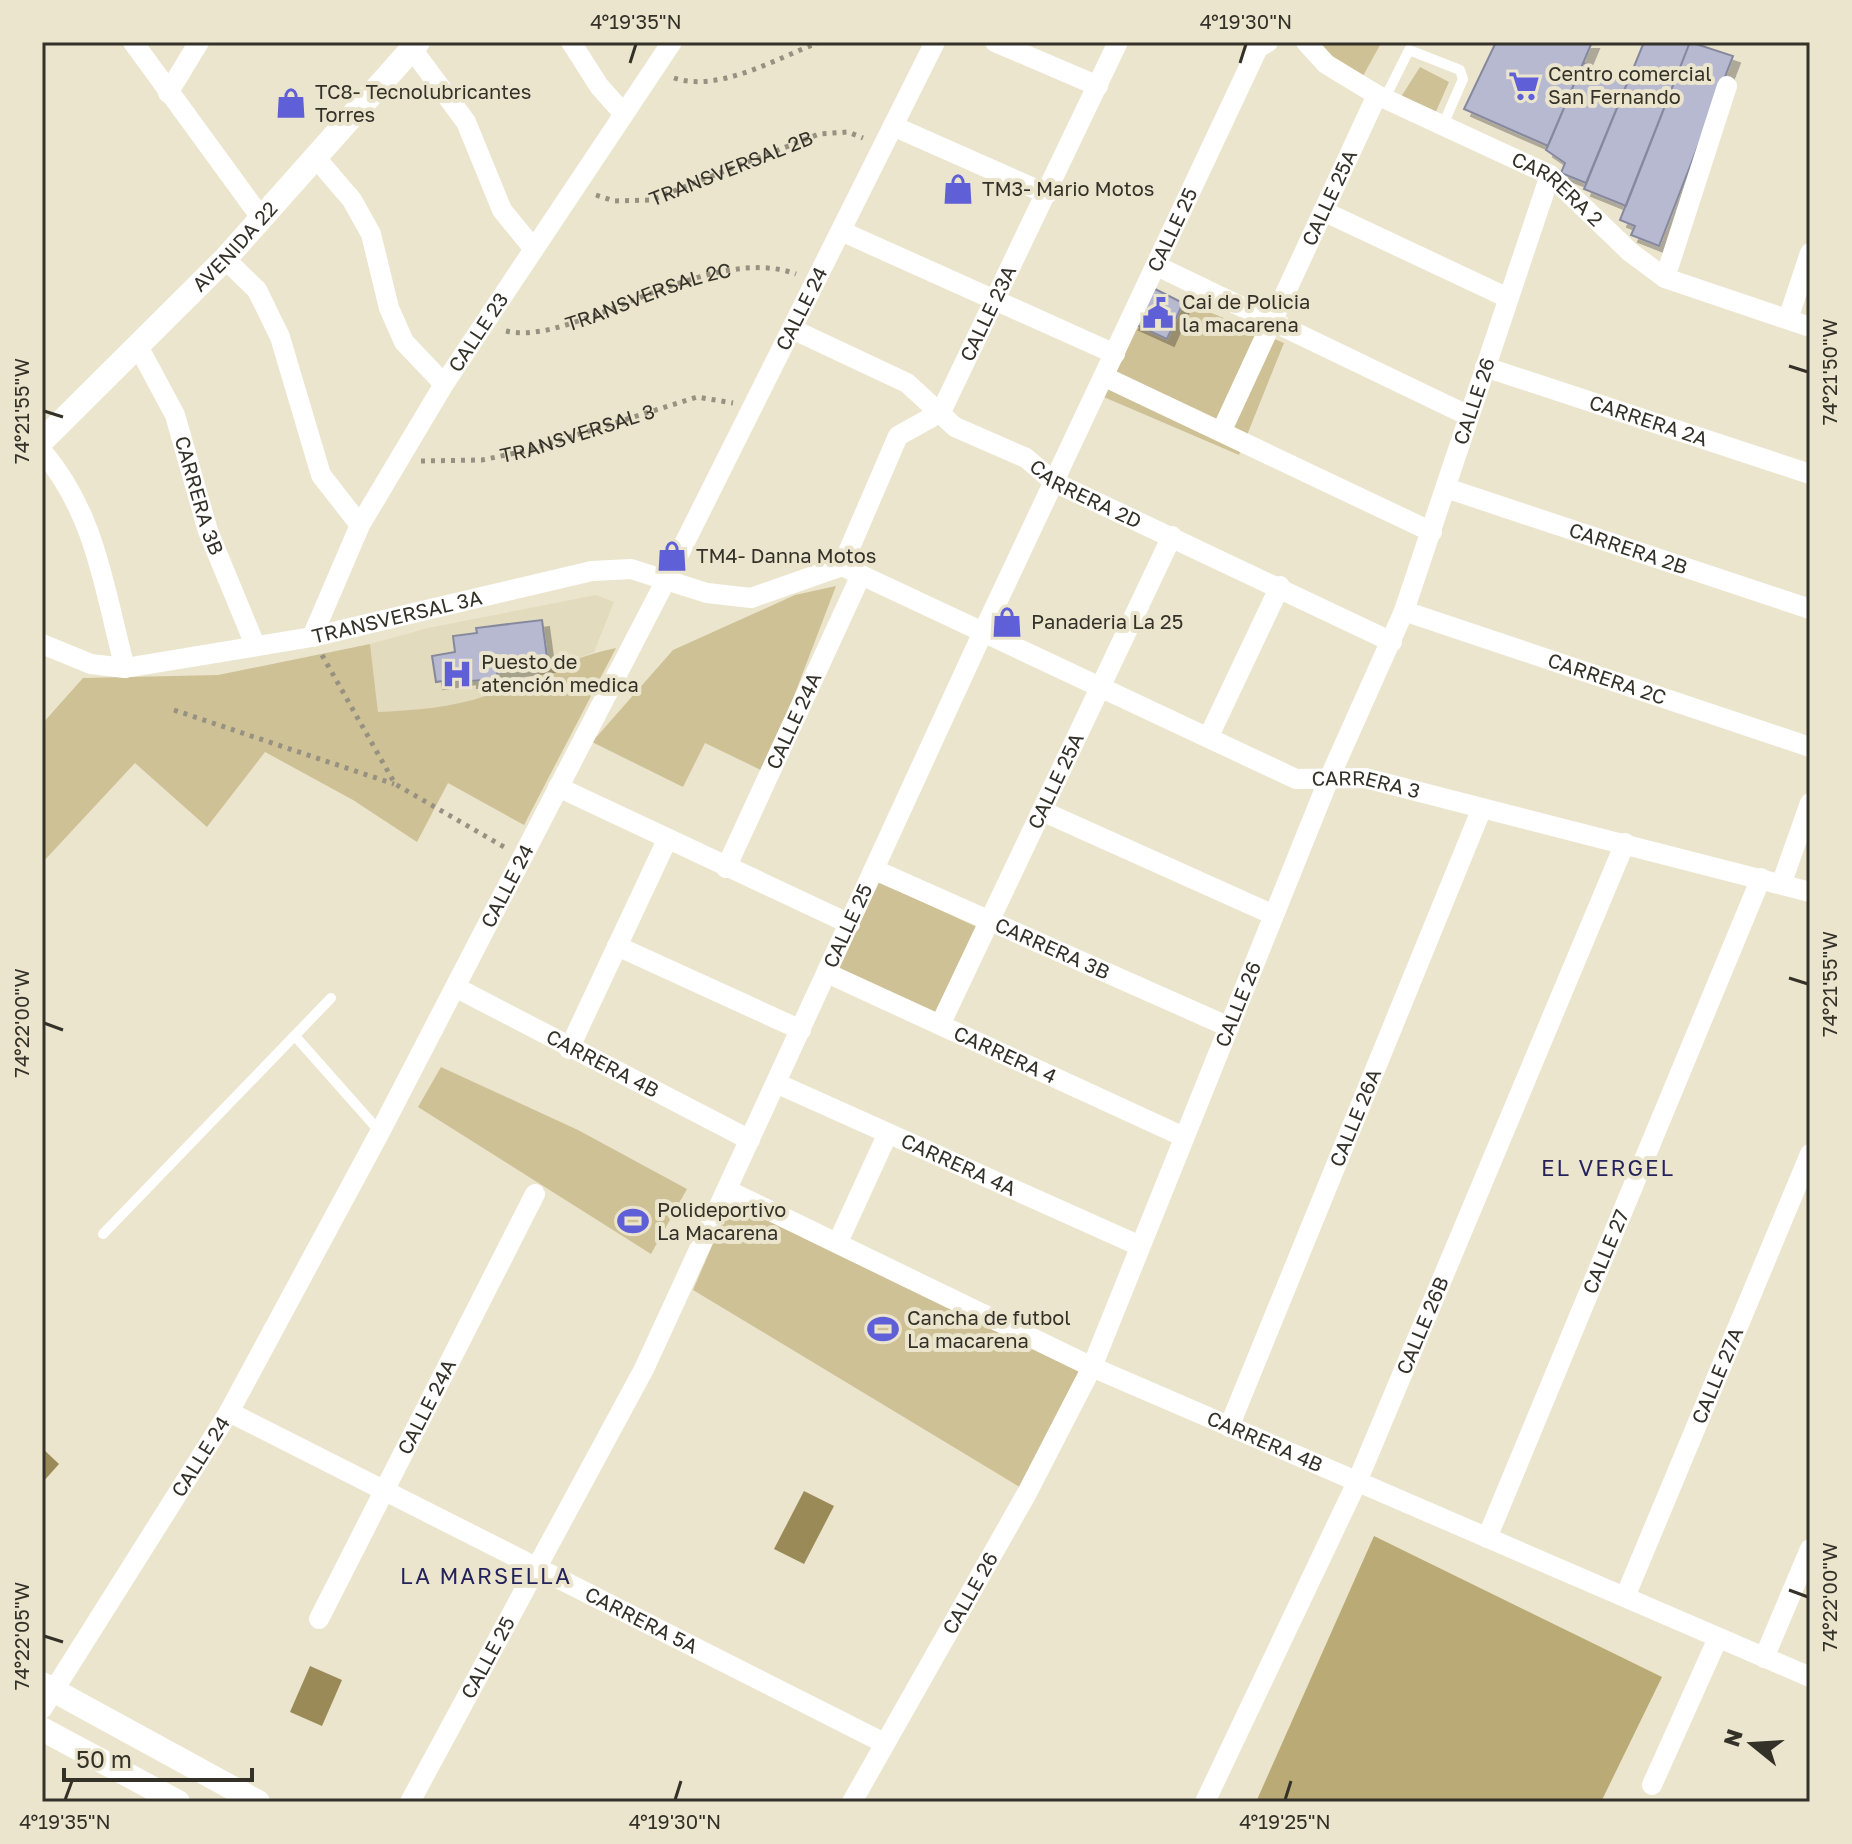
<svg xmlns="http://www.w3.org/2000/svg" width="1852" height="1844" font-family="'Golos Text',sans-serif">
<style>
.built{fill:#e3dbbd}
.green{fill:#cfc196}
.forest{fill:#baaa76}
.water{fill:#9a8a57}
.building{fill:#b6b9cf;stroke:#86899e;stroke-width:2;filter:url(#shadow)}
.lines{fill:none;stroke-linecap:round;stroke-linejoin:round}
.path{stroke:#969181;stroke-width:5;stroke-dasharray:4 6;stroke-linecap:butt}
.service{stroke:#fff;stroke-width:10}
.minor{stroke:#fff;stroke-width:20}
.tertiary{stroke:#fff;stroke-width:24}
.ticks{fill:none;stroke:#333128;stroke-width:3}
.labels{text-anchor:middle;stroke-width:8;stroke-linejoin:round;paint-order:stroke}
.poi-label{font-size:20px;fill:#333128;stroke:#ece5ce;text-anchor:start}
.street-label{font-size:20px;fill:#333128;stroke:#ece5ce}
.neighbourhood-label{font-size:22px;letter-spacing:2px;fill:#23225b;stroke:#ece5ce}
.neatline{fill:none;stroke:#333128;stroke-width:3}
.ticks-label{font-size:20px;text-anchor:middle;fill:#333128}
</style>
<defs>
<filter id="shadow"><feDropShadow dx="7" dy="7" stdDeviation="0" flood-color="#0004"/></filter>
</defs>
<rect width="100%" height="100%" fill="#ece5ce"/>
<!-- built -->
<path class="built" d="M596,595L614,602L594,652L486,696L441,709L378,712L370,644L428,628Z"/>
<!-- green -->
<path class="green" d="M1319,42H1379L1380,45L1363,76L1333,58Z
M1420,67L1449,82L1434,116L1399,100Z
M1185,302L1284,343L1239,455L1099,395L1132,323L1167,339Z
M836,586L765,772L705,743L683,787L592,742L673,650L795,595Z
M370,644L378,712C416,710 452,708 488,695C531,680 571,657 616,648L524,825L448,783L417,842L353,800L265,752L207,827L135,763L42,863V724L83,678L218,675Z
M873,879L979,928L936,1020L830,971Z
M441,1067L578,1130L687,1189L651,1254L418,1107Z
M733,1197L1090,1368L1023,1489L693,1290Z"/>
<!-- forest -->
<path class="forest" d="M1374,1536L1662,1677L1601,1802H1256Z"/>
<!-- water -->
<path class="water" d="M42,1448L59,1464L42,1483Z
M804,1491L834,1506L804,1564L774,1549Z
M310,1666L342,1680L322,1726L290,1712Z"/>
<!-- building -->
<path class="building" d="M1496,42H1592L1548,146L1464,109Z
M1644,42H1690L1626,206L1584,189Z
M1690,42L1733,56L1659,246L1631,235L1635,226L1620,220Z
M1583,63L1628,81L1586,183L1561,173L1565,163L1546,150Z
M1149,286L1183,303L1167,339L1132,323Z
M542,620L548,665L497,672L498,679L470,681V677L436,682L432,656L455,652L453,636L477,633L476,628Z"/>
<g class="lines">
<!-- path -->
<g class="path">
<path d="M674,78C719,93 777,58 820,42"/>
<path id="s1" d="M596,195L614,201L651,200L819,134L848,132L863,138"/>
<path id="s2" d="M506,331C533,337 564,326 590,317C649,296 735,251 796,274"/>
<path id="s3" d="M421,461L482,460L525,451L697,397L733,403"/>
<path d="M322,655L395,784L504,847"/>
<path d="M174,710L394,784"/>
</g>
<!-- service -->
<path class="service" d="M1385,98L1409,50L1460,70L1463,79L1443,125
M295,1036L380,1132
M103,1234L331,998"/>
<!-- minor -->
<g class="minor">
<path d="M133,42L262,219"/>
<path d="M571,42L599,86L624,114"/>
<path d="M995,42L1098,86"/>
<path id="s4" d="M1306,42L1326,64L1377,95L1550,175L1630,252L1665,278L1810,327"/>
<path d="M412,49L466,122L502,210L533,248"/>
<path d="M168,93L199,42"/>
<path d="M893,126L1047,194"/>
<path d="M317,159L352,200L371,234L389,308L404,342L444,384"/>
<path d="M1323,211L1508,298"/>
<path d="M841,231L1115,354"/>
<path d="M225,259L257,290L280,337L321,475L360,525"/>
<path d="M1157,266L1469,416"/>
<path d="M1665,278L1727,86"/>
<path d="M1788,319L1810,253"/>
<path id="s5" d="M792,329L907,383L955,427L1026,458L1054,482L1392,642"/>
<path id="s6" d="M139,348L175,415L208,531L255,645"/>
<path id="s7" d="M1485,367L1810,474"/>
<path d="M1105,377L1432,532"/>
<path id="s8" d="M1222,430L1377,95"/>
<path d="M42,451C96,514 104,589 125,668"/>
<path id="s9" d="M1446,488L1810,609"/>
<path id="s10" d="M842,566L1296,779L1365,778L1810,892"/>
<path id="s11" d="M842,566L898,436L941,412L1118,42"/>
<path id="s12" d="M1404,611L1810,747"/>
<path id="s13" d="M312,637L360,525L444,384L672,42"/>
<path id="s14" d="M42,644L91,664L125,668L312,637L592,571L631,569L707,593L751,598L842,566"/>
<path d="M1209,736L1280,586"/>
<path d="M558,787L850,924"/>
<path d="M1042,811L1274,915"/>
<path id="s15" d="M726,868L861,575"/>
<path id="s16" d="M875,870L1229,1027"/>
<path d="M1782,882L1810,803"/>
<path d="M617,946L801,1030"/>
<path id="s17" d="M827,973L1184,1137"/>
<path id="s18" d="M457,988L750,1140"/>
<path id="s19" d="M940,1025L1172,536"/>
<path d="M569,1049L667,840"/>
<path id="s20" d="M776,1083L1140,1246"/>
<path id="s21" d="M727,1190L1092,1367L1810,1677"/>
<path d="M838,1242L888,1133"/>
<path id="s22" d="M229,1412L884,1743"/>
<path id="s23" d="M1229,1427L1482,808"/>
<path id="s24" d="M1487,1538L1761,878"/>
<path id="s25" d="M1625,1597L1810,1154"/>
<path id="s26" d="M319,1619L535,1194"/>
<path d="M1764,1658L1810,1549"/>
<path id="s27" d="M42,1709L229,1412L380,1132L667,578L935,42"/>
<path d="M1652,1785L1718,1638"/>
<path id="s28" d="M410,1802L644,1369L983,632L1258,48L1268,42"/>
<path id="s29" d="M852,1802L1027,1493L1092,1367L1328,781L1404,611L1550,175"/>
<path id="s30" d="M1205,1802L1357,1482L1625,843"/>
</g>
<!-- tertiary -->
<g class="tertiary">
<path id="s31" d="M42,441L225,259L418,42"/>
<path d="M42,1684L258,1802"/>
<path d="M42,1729L178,1802"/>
</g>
</g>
<!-- ticks -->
<path class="ticks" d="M630,63L636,44M1240,63L1246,44M1789,366L1808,372M44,411L63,417M1789,978L1808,984M44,1023L63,1030M1789,1590L1808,1597M44,1636L63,1642M65,1800L72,1781M675,1800L681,1781M1285,1800L1291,1781"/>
<!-- icons -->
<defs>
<symbol id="supermarket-bare" viewBox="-9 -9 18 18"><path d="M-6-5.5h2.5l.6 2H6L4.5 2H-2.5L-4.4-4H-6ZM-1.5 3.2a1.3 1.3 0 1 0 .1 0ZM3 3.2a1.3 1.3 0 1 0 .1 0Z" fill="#5f5fd7" stroke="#ece5ce" stroke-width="2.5" paint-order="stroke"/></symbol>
<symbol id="shop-bare" viewBox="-9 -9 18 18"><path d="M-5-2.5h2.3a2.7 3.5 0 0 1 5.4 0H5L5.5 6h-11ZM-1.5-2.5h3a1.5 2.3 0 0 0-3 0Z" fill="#5f5fd7" stroke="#ece5ce" stroke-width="2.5" paint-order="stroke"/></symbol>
<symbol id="civic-bare" viewBox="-9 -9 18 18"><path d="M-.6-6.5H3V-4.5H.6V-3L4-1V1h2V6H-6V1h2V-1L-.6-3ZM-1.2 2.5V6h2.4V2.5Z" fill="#5f5fd7" stroke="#ece5ce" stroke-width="2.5" paint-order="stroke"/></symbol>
<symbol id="hospital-bare" viewBox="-9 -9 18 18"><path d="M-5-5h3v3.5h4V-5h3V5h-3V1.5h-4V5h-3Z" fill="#5f5fd7" stroke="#ece5ce" stroke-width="2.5" paint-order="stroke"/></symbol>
<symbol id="stadium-bare" viewBox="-9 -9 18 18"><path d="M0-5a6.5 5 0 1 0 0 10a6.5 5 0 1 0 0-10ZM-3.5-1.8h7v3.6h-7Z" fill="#5f5fd7" stroke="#ece5ce" stroke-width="2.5" paint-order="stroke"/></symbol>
</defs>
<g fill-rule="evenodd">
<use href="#supermarket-bare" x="1502" y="64" width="44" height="44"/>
<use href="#shop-bare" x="269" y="81" width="44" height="44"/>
<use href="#shop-bare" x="936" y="167" width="44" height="44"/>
<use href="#civic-bare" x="1136" y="291" width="44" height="44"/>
<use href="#shop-bare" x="650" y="534" width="44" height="44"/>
<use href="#shop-bare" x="985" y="600" width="44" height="44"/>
<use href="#hospital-bare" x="435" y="652" width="44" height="44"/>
<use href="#stadium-bare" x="611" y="1199" width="44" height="44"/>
<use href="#stadium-bare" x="861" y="1307" width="44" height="44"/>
</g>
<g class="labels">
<!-- poi labels -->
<g class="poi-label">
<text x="1548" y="81">Centro comercial<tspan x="1548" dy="23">San Fernando</tspan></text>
<text x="315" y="99">TC8- Tecnolubricantes<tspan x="315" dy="23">Torres</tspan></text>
<text x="982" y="196">TM3- Mario Motos</text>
<text x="1182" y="309">Cai de Policia<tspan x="1182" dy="23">la macarena</tspan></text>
<text x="696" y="563">TM4- Danna Motos</text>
<text x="1031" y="629">Panaderia La 25</text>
<text x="481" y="669">Puesto de<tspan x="481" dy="23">atención medica</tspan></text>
<text x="657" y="1217">Polideportivo<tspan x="657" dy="23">La Macarena</tspan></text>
<text x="907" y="1325">Cancha de futbol<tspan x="907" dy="23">La macarena</tspan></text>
</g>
<!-- street labels -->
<g class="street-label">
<text dy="7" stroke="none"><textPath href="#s1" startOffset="142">TRANSVERSAL 2B</textPath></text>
<text dy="7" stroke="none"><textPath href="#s4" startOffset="294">CARRERA 2</textPath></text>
<text dy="7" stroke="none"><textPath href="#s8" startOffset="256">CALLE 25A</textPath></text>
<text dy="7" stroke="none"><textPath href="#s28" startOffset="1748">CALLE 25</textPath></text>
<text dy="7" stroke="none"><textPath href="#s31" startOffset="274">AVENIDA 22</textPath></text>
<text dy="7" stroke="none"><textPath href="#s2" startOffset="148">TRANSVERSAL 2C</textPath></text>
<text dy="7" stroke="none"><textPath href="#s27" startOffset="1594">CALLE 24</textPath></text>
<text dy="7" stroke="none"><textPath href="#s11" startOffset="300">CALLE 23A</textPath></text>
<text dy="7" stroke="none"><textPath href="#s13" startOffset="348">CALLE 23</textPath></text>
<text dy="7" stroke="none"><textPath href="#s29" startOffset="1536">CALLE 26</textPath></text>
<text dy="7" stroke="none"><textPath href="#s7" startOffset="172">CARRERA 2A</textPath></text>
<text dy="7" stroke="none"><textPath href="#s3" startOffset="160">TRANSVERSAL 3</textPath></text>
<text dy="7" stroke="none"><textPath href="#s5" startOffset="340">CARRERA 2D</textPath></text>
<text dy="7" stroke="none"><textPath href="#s6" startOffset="160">CARRERA 3B</textPath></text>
<text dy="7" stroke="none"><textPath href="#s9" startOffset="192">CARRERA 2B</textPath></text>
<text dy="7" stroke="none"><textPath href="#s14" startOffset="364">TRANSVERSAL 3A</textPath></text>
<text dy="7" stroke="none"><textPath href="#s12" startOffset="214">CARRERA 2C</textPath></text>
<text dy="7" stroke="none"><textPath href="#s15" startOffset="162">CALLE 24A</textPath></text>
<text dy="7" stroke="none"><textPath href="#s19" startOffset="270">CALLE 25A</textPath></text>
<text dy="7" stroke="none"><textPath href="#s10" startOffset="572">CARRERA 3</textPath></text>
<text dy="7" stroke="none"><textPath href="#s27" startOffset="946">CALLE 24</textPath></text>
<text dy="7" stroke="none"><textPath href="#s28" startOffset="980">CALLE 25</textPath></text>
<text dy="7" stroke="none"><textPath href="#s16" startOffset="194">CARRERA 3B</textPath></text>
<text dy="7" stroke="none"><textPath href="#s29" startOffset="888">CALLE 26</textPath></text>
<text dy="7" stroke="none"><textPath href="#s17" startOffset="196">CARRERA 4</textPath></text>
<text dy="7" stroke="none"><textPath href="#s18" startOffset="164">CARRERA 4B</textPath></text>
<text dy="7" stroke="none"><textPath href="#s23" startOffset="334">CALLE 26A</textPath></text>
<text dy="7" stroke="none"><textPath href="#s20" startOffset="200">CARRERA 4A</textPath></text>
<text dy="7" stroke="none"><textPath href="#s24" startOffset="310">CALLE 27</textPath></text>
<text dy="7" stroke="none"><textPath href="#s30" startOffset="524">CALLE 26B</textPath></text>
<text dy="7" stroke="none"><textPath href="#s25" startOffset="240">CALLE 27A</textPath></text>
<text dy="7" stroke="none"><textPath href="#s26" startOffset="238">CALLE 24A</textPath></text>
<text dy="7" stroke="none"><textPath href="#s21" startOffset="594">CARRERA 4B</textPath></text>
<text dy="7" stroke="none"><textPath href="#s27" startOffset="298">CALLE 24</textPath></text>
<text dy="7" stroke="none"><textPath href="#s29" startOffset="240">CALLE 26</textPath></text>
<text dy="7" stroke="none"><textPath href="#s22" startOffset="462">CARRERA 5A</textPath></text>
<text dy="7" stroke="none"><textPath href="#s28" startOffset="164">CALLE 25</textPath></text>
</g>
<!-- neighbourhood labels -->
<g class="neighbourhood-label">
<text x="1608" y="1176">EL VERGEL</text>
<text x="486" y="1584">LA MARSELLA</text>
</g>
</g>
<!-- border -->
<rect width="1852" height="1844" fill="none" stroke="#ece5ce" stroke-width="88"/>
<!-- north arrow -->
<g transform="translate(1752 1744) rotate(288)" stroke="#ece5ce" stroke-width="6" paint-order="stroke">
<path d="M0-6L14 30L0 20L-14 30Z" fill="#333128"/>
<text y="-12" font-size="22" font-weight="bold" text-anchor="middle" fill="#333128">N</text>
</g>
<!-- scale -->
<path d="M64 1768v12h188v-12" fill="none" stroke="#333128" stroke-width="4"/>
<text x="76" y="1768" font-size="24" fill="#333128" stroke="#ece5ce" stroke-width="6" paint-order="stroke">50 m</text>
<rect x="44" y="44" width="1764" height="1756" class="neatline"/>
<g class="ticks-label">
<text x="636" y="29">4°19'35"N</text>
<text x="1246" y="29">4°19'30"N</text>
<text transform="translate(1830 372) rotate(-90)" y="7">74°21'50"W</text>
<text transform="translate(22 411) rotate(-90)" y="7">74°21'55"W</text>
<text transform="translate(1830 984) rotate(-90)" y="7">74°21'55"W</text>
<text transform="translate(22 1023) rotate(-90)" y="7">74°22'00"W</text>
<text transform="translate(1830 1597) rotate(-90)" y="7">74°22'00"W</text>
<text transform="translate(22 1636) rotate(-90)" y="7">74°22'05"W</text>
<text x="65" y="1829">4°19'35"N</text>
<text x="675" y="1829">4°19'30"N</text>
<text x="1285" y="1829">4°19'25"N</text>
</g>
</svg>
